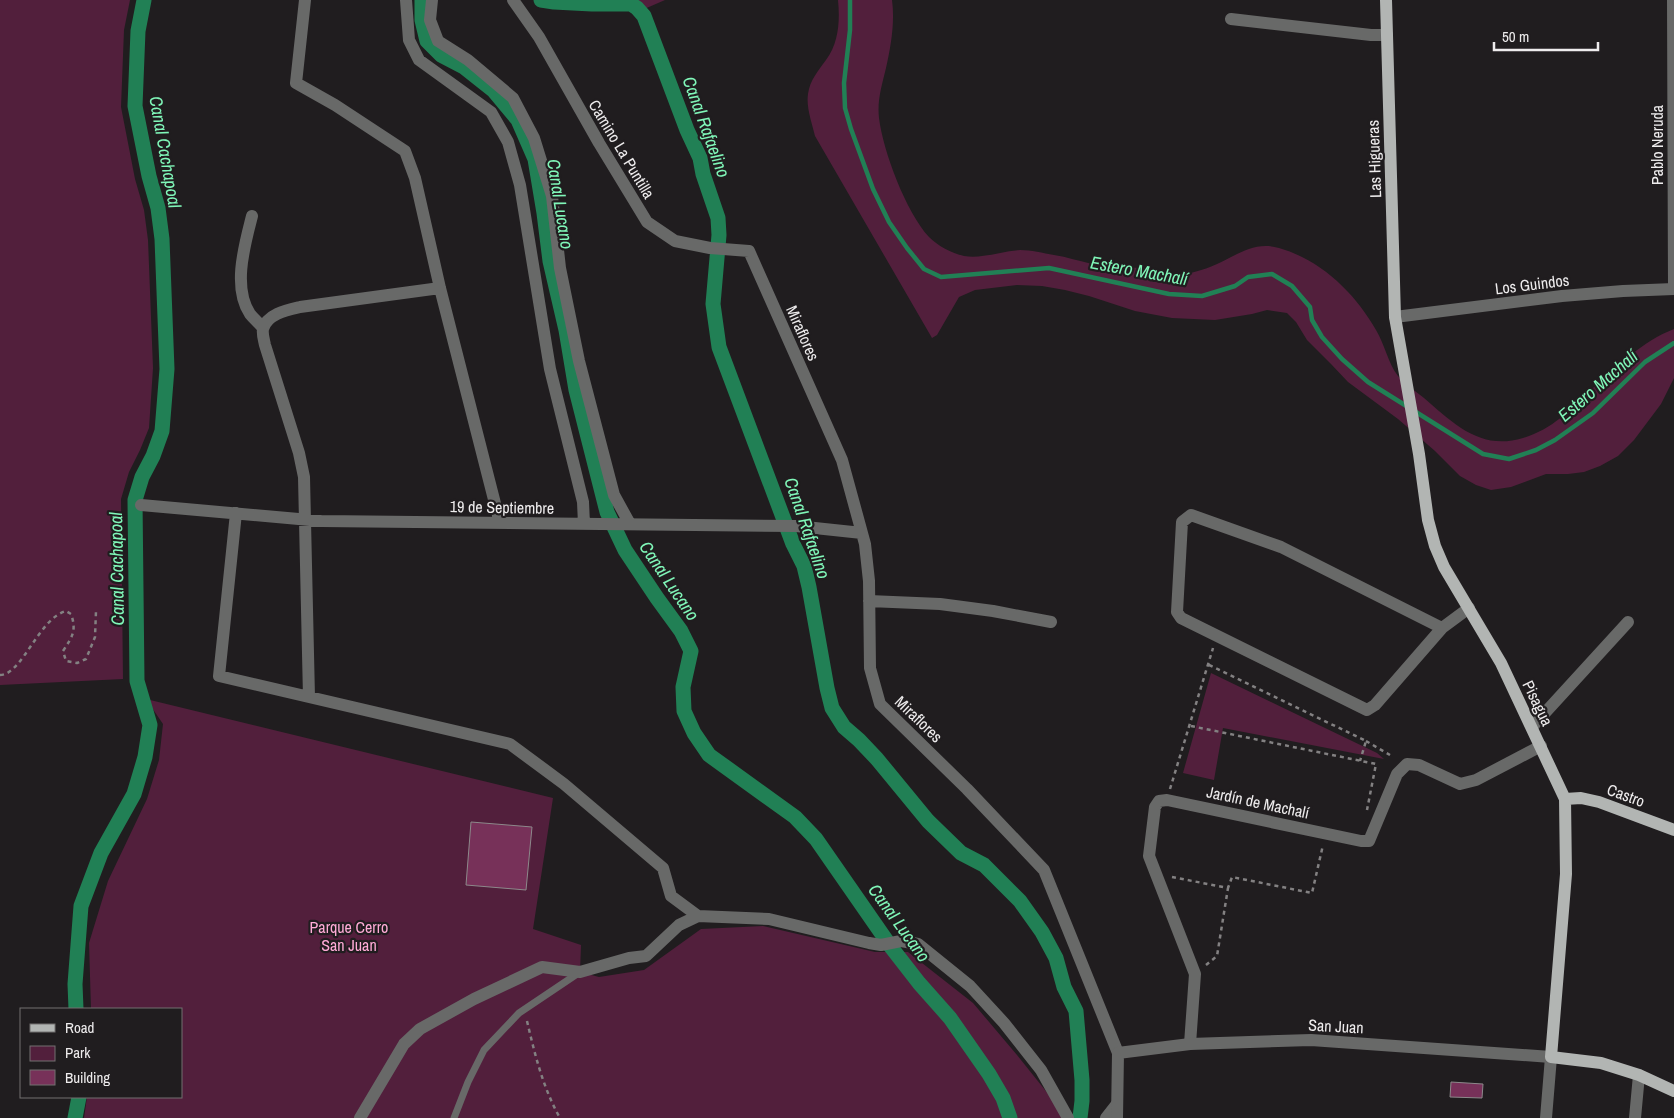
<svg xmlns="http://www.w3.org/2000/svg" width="1674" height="1118" font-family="'Archivo Narrow',sans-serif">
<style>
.green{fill:#521f3c}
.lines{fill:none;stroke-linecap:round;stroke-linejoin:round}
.stream{stroke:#218055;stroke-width:4.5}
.canal{stroke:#218055;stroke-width:15}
.building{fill:#773159;stroke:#8d898b}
.path{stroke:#838182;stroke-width:2.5;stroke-dasharray:4 4;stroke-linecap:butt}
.service{stroke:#686968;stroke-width:7}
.minor{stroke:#686968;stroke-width:12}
.tertiary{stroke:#686968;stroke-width:12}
.primary{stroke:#b2b5b3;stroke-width:12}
.labels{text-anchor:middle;stroke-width:4.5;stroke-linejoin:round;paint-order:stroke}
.street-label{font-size:16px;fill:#eeeced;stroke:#201d1f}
.park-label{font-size:16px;fill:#ffabd7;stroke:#201d1f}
.water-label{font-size:18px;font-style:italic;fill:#80f7b9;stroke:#201d1f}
</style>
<rect width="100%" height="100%" fill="#201d1f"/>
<!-- green -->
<path class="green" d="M0,0H130L124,30L121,107L135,179L144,210L148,240L153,368L149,428L140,450L129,472L121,499L123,679L0,685Z
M553,0H665L642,10L634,3Z
M838,0H892C895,22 891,46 886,68C882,85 877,100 879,118C883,151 906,212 929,237C938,246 951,253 964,256C983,259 1001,251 1020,250C1031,250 1043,253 1054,255C1067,257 1079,261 1092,264C1107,267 1123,266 1138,268C1150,270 1164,275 1177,275C1187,274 1200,271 1210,267C1234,258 1252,240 1279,248C1321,260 1355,293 1376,330C1385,345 1388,363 1398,376C1405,385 1416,391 1424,398C1454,424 1481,451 1523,438C1551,430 1572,409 1592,389C1616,367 1643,341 1674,329V378L1661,404L1634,440L1618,456L1600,466L1584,472L1568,474H1546L1511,487L1491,490L1476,485L1460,476L1435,451L1398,419L1348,382L1331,364L1307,340L1296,322L1287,313L1267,310L1252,314L1215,320L1172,318L1135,311L1089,296L1065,290L1042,286L1017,285L975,290L959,297L937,335L932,338L815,136C812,123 806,108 808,94C810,80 818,71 826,60C839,43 840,20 838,0Z
M1211,673L1377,753L1384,759L1223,728L1214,780L1183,773Z
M146,699L553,798L533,929L581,945L580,972L599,977L644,970L701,929L763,926L875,952H908L973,1003L1017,1055L1049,1095L1062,1118H84L87,1097H181V1009H91L89,943L108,881L147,799L159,760L163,724Z"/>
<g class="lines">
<!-- stream -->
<path class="stream" d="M850,0V30L844,83L845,108L851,129L873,189L889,222L907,248L924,269L941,277L1049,268L1169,294L1202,296L1235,286L1248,277L1272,274L1292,286L1310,307L1312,320L1322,337L1342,359L1368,382L1483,454L1509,459L1536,450L1555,440L1593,413L1645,362L1674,343"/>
<!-- canal -->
<path class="canal" d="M422,0V20L427,41L441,55L464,67L493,90L518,120L535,159L544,213L550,261L566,330L576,390L607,512L625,550L657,598L681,631L691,651L683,687L684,711L694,733L709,755L795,817L816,839L891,947L919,983L950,1018L989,1074L1003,1098L1010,1118
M541,0L554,2L592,4H631L637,8L644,16L687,130L700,158L703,174L718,218L719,235L713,304L719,347L793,544L804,566L809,587L827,688L832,708L844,727L859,740L877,759L928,821L961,853L984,865L1020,901L1042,932L1056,958L1064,987L1076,1011L1082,1080V1101L1080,1118
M76,1009L75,984L81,906L101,853L134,794L145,757L150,725L137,681L135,500L142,477L153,456L162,431L167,369L162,239L158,208L149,176L135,106L138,31L144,0
M75,1118L79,1097"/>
</g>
<!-- building -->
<path class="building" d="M471,822L532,827L526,890L466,885Z
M1451,1082L1483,1084L1482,1098L1450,1097Z"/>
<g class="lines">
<!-- path -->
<path class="path" d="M1209,665L1366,741L1360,761
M0,675C22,675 39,618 66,611L71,614C77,631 72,637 63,651L66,661L77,663L86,659L95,637L96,611
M1191,726L1376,764L1367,810
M1366,741L1390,755
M1170,789L1213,648
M1172,877L1228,888L1232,877L1312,893L1323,845
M1206,965L1217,956L1228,888
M527,1021C535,1055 543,1088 560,1118"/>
<!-- service -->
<path class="service" d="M454,1118L468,1082L484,1050L519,1013L580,972"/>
<!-- minor -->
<path class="minor" d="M305,0L296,83L335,105L405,151L415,178L440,288L500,523
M406,0L409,40L419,60L491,112L508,142L520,185L550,369L583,502L584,524
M432,0L430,20L438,41L468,60L513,98L534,138L552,196L560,268L579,361L614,495L630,524
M513,0L539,37L599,143L647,222L675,241L710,248L749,251L842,460L865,544L869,581L870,668L880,704L967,789L1044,870L1118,1053
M1673,0L1674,289
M1231,19L1371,35H1387
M252,216C245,244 232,287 250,314C254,319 259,323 263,328
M1395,317L1562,296L1623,291L1674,289
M141,505L321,521L796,526L862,533
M236,513L219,676L510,744L564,784L663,868L671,896L698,916
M869,601L940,604L993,611L1051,622
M1442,628L1281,547L1191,515L1182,522L1177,612L1181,618L1367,710L1375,705L1442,628L1469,608
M309,697L304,477L299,453L265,345C264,340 262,334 263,329C267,314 287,310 300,307L440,288
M1532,727L1628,622
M1190,1044L1195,974L1149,856L1155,807L1159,801L1167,800L1361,841H1369L1397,774L1407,764L1419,765L1460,784L1476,780L1541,746
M360,1118L404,1044L420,1029L474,999L542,967L580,972L629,958L646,956L679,925L698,916L769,919L869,943L881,945L901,941L918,944L970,986L1004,1023L1041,1070L1068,1118
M1106,1118L1117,1104
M1546,1118L1551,1057
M1635,1118L1639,1075"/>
<!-- tertiary -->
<path class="tertiary" d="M1117,1118L1118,1053L1190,1044L1311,1040L1551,1057"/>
<!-- primary -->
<path class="primary" d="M1386,0L1395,317L1419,454L1428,520L1435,546L1444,567L1501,663L1565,799L1566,874L1551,1057L1601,1063L1639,1075L1674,1091
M1565,799L1581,798L1599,802L1674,830"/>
</g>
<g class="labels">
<!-- street labels -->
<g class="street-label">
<text transform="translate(1657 145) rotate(-90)" y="6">Pablo Neruda</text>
<text transform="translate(622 149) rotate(59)" y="6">Camino La Puntilla</text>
<text transform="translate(1374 159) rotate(-92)" y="6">Las Higueras</text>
<text transform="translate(1532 284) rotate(-7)" y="6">Los Guindos</text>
<text transform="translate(803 333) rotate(66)" y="6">Miraflores</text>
<text transform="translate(502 507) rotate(1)" y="6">19 de Septiembre</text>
<text transform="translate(1538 703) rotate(64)" y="6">Pisagua</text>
<text transform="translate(919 719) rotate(44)" y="6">Miraflores</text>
<text transform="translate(1626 795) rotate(20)" y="6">Castro</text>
<text transform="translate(1258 802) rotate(12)" y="6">Jardín de Machalí</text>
<text transform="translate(1336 1026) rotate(3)" y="6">San Juan</text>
</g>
<!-- park labels -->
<g class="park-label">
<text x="349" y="933">Parque Cerro<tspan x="349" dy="18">San Juan</tspan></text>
</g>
<!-- water labels -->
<g class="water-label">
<text transform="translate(706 127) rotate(70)" y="6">Canal Rafaelino</text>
<text transform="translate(165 152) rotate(80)" y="6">Canal Cachapoal</text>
<text transform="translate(560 204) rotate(81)" y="6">Canal Lucano</text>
<text transform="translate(1139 271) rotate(10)" y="6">Estero Machalí</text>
<text transform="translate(1598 386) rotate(-41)" y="6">Estero Machalí</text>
<text transform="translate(807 528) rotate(71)" y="6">Canal Rafaelino</text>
<text transform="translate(117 569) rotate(-91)" y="6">Canal Cachapoal</text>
<text transform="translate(669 581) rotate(56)" y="6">Canal Lucano</text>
<text transform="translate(899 923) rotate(54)" y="6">Canal Lucano</text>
</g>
</g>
<!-- legend -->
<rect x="20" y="1008" width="162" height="90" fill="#201d1f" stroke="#727071"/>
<rect x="30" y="1024" width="25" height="8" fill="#b2b5b3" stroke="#727071"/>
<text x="65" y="1033" font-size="15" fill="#eeeced">Road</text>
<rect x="30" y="1046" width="25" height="15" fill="#521f3c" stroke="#727071"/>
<text x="65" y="1058" font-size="15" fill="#eeeced">Park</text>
<rect x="30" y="1070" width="25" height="15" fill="#773159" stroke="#727071"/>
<text x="65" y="1083" font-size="15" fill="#eeeced">Building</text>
<!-- scale -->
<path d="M1494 42v8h104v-8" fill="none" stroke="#eeeced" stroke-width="2.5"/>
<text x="1502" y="42" font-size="15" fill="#eeeced" stroke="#201d1f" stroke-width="4" paint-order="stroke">50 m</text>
</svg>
